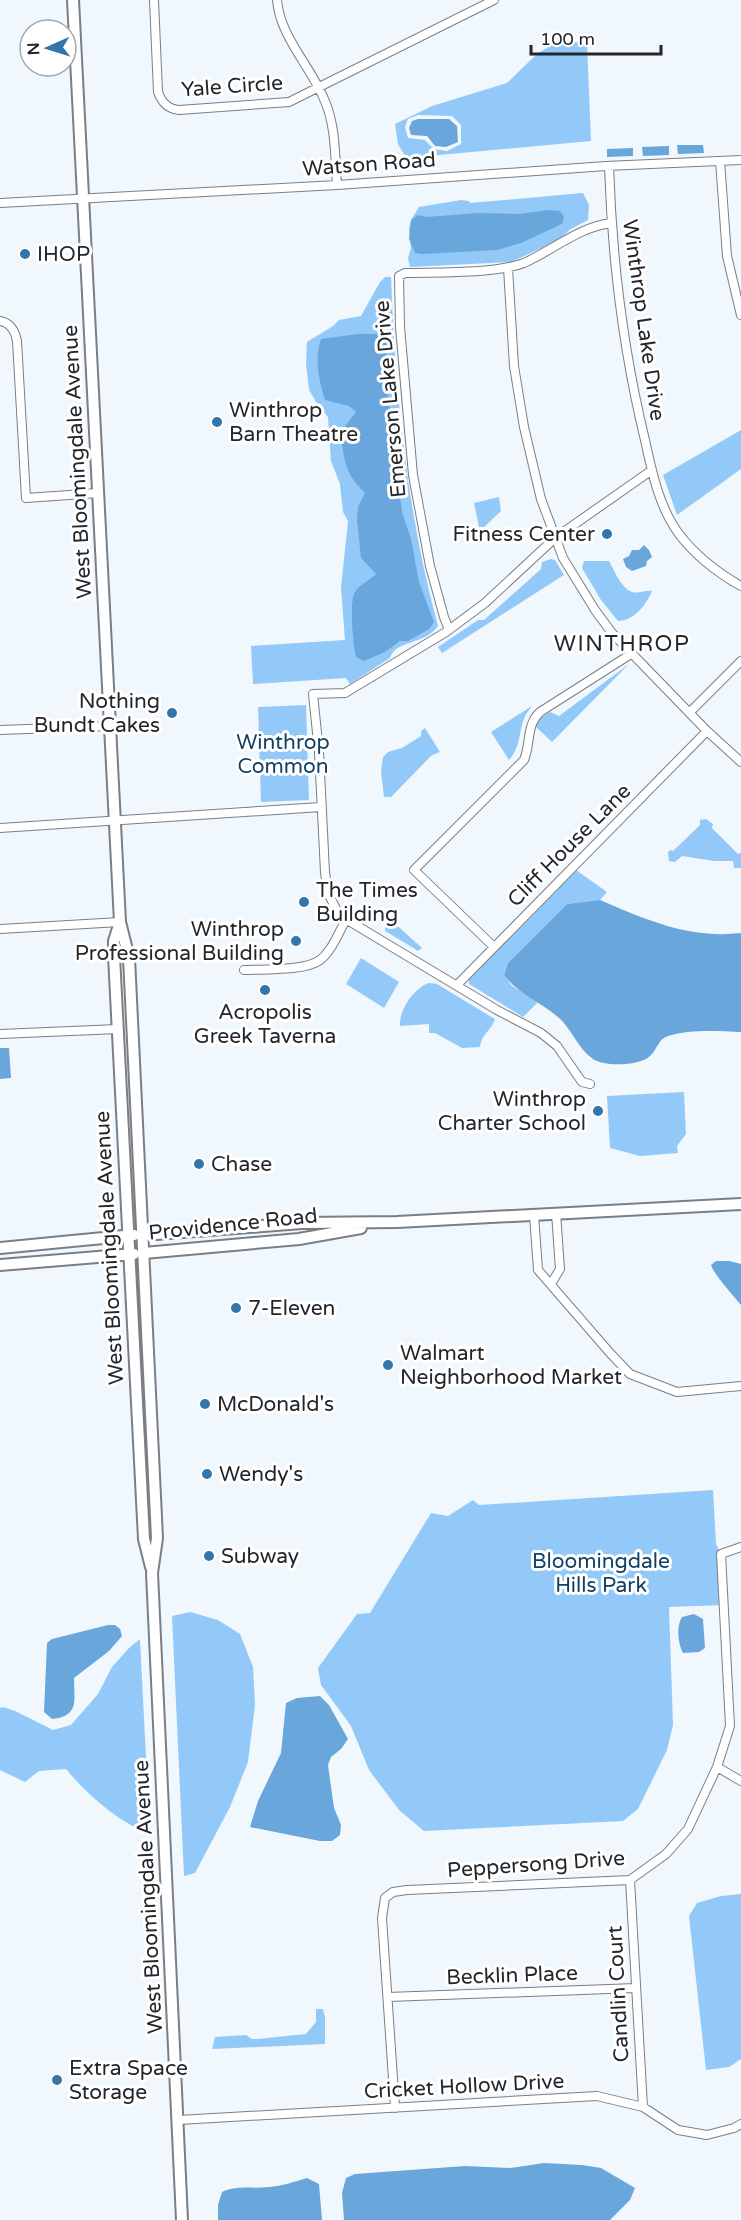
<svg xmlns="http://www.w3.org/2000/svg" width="741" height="2220" font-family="'Varela Round',sans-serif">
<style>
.green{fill:#93c9f9;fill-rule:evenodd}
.water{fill:#68a6dc}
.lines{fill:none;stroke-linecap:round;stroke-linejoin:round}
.minor-casing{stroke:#797f84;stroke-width:10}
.tertiary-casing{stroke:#797f84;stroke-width:14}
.secondary-casing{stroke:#797f84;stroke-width:14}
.minor{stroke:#fff;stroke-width:8}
.tertiary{stroke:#fff;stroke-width:10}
.secondary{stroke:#fff;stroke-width:10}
.poi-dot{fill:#3376ac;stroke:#fff;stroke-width:2}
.labels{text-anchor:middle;stroke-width:6;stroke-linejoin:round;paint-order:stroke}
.street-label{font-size:21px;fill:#242629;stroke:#fff}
.poi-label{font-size:21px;fill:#242629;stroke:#fff;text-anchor:start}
.park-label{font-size:21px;fill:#114064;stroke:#fff}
.neighbourhood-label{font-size:22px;letter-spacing:1.5px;fill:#242629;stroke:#fff}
</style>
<rect width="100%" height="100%" fill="#f0f7fd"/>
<!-- green -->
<path class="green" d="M587,42L591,141L406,158L398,144L395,124L432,106L507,83L537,54L555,43ZM418,115L452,116L461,125V144L447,151L434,149L425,140L408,138L405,127L408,119Z
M583,193L589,205L588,220L571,229L557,241L511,262L410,267L408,258L411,248L409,229L411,220L419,207L461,200L469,201L470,203Z
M385,277H391C395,395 407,512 438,626C425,645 395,640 390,658L350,684L346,678L253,684L251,646L345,640L341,588L348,521L343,512L340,484L331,461L328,417L318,405L309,390L306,364L307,342L333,326L339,320L361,316L380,282Z
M741,430V469L677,515L663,475Z
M499,497L501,511L480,531L474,503Z
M551,559L555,560L564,575L442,653L438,647L478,620H484L541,569L542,562Z
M584,561H609C614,570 621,588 632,592C638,594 646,590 652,591C646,605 634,621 618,621L601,600L582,568Z
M629,664L552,742L536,727L539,719L550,712L559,716Z
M306,705L309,800L261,802L258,707Z
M532,706C515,726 525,742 509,760L491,732Z
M425,728L440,752L432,755L391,797H384L381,772L383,757L388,752L402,748L421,736V731Z
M706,819L713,824L712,828L738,854L741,853V868H734L733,861H714L682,856L675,862L669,861L668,852L671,850L673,851L700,825V820Z
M576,870L607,892L600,900L567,904L508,963L504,975L512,986L538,1002L523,1017L469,984V979Z
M389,921H392L422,948L418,951L415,949L385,931V923Z
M361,958L399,982L384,1008L346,984Z
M429,983L437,984L495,1019C492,1030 482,1033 480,1047L462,1048L435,1033H429V1024L400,1026C399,1010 414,988 429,983Z
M684,1092L686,1134L677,1146L678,1153L640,1156L610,1148L607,1096Z
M713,1490L716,1544L721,1554L724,1605L669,1607L673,1725L667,1750L638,1809L623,1821L424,1831L399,1810L369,1770L351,1726L321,1685L318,1668L357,1614L370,1613L431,1513L448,1516L473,1500L479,1505Z
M190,1612L218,1620L240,1634L253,1667L255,1705L248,1762L230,1807L195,1873L184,1876L172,1616Z
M140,1639V1640L150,1835C117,1820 89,1797 66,1769L39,1771L25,1782L0,1770V1708L3,1707L15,1711L53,1730L71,1725L98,1694L112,1667L129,1648Z
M741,1894V2059L729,2067L706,2070L689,1916L697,1903L721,1896Z
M316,2009H323L325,2017V2044L212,2049L215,2037L246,2035L252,2039H257L306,2034L316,2022Z"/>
<!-- water -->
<path class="water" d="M418,119H449L457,126L458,142L446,147L435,146L427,136L411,135L409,128L412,121Z
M677,145H703L704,153L678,154Z
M669,146V155L643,156L642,147Z
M633,148V156L607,157V149Z
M548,210L560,211L564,217L562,224L521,243L497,250L422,254L415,253L409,239L411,220L418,215L427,217L478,213L520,214Z
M358,334H381L387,342L386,376L402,512L411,539L419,582L434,622L429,629L408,641H400L385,652L364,661L356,657C353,645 349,601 355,592C359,585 370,580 376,574L361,558L357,520L358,507L365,493C344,473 345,460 340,433L356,412L349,406L325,400C319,380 314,360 321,339Z
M644,545L649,550L652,557L647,561L646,566L632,571L626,567L623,559L629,556L632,550H639Z
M600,900C647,920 689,939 741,933V1032C718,1031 690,1029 668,1036C658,1039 657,1050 650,1056C640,1066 604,1067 593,1059C578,1049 572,1029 558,1017C541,1002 518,994 504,975L508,963L567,904Z
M0,1048H9L11,1078L0,1079Z
M716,1261H729L741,1264V1305C732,1294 715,1276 711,1265Z
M694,1614L703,1619L705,1648L699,1652L683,1653C678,1644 676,1626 682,1617Z
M108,1625H115L120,1629L122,1636L109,1651L74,1678C74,1700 80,1716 52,1719L44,1712L47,1643L52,1639Z
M320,1696L329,1705L348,1739L341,1749L331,1757L328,1765L334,1808L341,1825L340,1835L332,1841H320L250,1827L258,1801L281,1753L286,1703L297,1698Z
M544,2163L582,2165L601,2168L635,2188L630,2200L610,2220H344L342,2193L346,2178L355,2174L465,2166L511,2168Z
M307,2178L319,2184L322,2220H218V2205L222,2192C238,2185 252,2189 269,2187C282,2186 294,2182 307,2178Z"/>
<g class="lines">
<defs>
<path id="minor" d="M154,0L158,92C162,103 168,109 179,110L289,102L494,0
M277,0C280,37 310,65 324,99C336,125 335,157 337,185
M720,161L727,256L741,315
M609,166C612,258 623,350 645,440C652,472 659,507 679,534C695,555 718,573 741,586
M0,203L337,185L606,166L741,160
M508,268L514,366L524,427L541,499L563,558L595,610L612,633L707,731L741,762
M0,321C11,323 15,331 17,341L26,498L98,493
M449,630L444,617L430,566L413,475L400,327L399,276L405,273C438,272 495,274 524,263C553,250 579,227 611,223
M690,712L741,661
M0,730L110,726
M0,828L321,807
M0,929L120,922
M494,947L414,870L524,760C531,743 526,725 540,712L631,654
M244,970C262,969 306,971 320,960C332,951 338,933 346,920
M457,985L707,731
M0,1034L118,1029
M590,1084L582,1082L557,1046L541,1033L497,1010L339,915L328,893L325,872L319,752L313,694L345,693L446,632L485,603L555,538L652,470
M534,1215L538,1270L610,1353L630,1374L677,1392L741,1386
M551,1284L560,1269L556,1213
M717,1767L741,1781
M630,1880L643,2107
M388,1997L636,1988
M395,2108L382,1918L385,1898L393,1892L407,1890L630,1880L666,1854L688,1829L717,1767L730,1726L721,1554L741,1547
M179,2120L597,2096L643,2107L678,2130L707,2135L734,2128L741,2124"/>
<path id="tertiary" d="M143,1235L302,1223L397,1222L741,1204
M144,1253L299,1239L361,1228"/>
<path id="secondary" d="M73,0L120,922L129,958L157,1538L152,1573L182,2220
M120,922L114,941V956L144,1539L151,1567
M0,1248L134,1235
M0,1265L134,1254"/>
</defs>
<!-- minor casing -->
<use href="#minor" class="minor-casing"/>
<!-- tertiary casing -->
<use href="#tertiary" class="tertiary-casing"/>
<!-- secondary casing -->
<use href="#secondary" class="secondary-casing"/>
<!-- minor -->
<use href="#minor" class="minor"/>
<!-- tertiary -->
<use href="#tertiary" class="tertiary"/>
<!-- secondary -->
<use href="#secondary" class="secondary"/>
</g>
<!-- markers -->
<g class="poi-dot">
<circle cx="25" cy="254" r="6"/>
<circle cx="217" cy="422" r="6"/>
<circle cx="607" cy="534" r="6"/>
<circle cx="172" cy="713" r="6"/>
<circle cx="304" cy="902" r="6"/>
<circle cx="296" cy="941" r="6"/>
<circle cx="265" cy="990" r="6"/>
<circle cx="598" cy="1111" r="6"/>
<circle cx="199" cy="1164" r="6"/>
<circle cx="236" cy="1308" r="6"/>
<circle cx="388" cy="1365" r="6"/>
<circle cx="205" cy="1404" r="6"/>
<circle cx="207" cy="1474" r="6"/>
<circle cx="209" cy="1556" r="6"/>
<circle cx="57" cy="2080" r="6"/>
</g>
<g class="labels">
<!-- street labels -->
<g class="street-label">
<text transform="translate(232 86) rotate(-4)" y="7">Yale Circle</text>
<text transform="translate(369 164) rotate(-4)" y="7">Watson Road</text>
<text transform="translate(644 320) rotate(82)" y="7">Winthrop Lake Drive</text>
<text transform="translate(390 399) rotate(-95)" y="7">Emerson Lake Drive</text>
<text transform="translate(77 462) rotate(-93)" y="7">West Bloomingdale Avenue</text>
<text transform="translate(569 845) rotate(-45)" y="7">Cliff House Lane</text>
<text transform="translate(233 1224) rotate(-6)" y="7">Providence Road</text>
<text transform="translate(109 1248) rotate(-93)" y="7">West Bloomingdale Avenue</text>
<text transform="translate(536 1864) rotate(-4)" y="7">Peppersong Drive</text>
<text transform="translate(148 1897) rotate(-93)" y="7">West Bloomingdale Avenue</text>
<text transform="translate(512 1975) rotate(-2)" y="7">Becklin Place</text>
<text transform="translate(618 1994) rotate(-93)" y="7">Candlin Court</text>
<text transform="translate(464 2086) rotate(-3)" y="7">Cricket Hollow Drive</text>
</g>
<!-- poi labels -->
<g class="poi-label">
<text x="37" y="261">IHOP</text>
<text x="229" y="417">Winthrop<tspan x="229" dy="24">Barn Theatre</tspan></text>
<text x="595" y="541" text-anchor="end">Fitness Center</text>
<text x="160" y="708" text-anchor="end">Nothing<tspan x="160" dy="24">Bundt Cakes</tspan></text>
<text x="316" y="897">The Times<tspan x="316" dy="24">Building</tspan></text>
<text x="284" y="936" text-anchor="end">Winthrop<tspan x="284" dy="24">Professional Building</tspan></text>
<text x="265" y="1019" text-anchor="middle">Acropolis<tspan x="265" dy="24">Greek Taverna</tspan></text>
<text x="586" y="1106" text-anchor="end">Winthrop<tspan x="586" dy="24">Charter School</tspan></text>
<text x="211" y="1171">Chase</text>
<text x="248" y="1315">7-Eleven</text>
<text x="400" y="1360">Walmart<tspan x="400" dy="24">Neighborhood Market</tspan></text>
<text x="217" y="1411">McDonald's</text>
<text x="219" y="1481">Wendy's</text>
<text x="221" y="1563">Subway</text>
<text x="69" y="2075">Extra Space<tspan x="69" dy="24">Storage</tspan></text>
</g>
<!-- park labels -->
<g class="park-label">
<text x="283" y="749">Winthrop<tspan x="283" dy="24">Common</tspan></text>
<text x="601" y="1568">Bloomingdale<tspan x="601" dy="24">Hills Park</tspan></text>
</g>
<!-- neighbourhood labels -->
<g class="neighbourhood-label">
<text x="622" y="651">WINTHROP</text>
</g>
</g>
<!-- north arrow -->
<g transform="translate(48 48) rotate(267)"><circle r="28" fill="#ffffff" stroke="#a7a8a9" stroke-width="1.5"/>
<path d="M0-4.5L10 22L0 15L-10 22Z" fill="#3376ac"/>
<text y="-9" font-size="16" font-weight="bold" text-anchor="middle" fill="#242629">N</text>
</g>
<!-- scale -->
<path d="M531 45v9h130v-9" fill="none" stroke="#242629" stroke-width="3"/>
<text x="540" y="45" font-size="18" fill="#242629" stroke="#ffffff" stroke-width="4.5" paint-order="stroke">100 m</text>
</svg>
